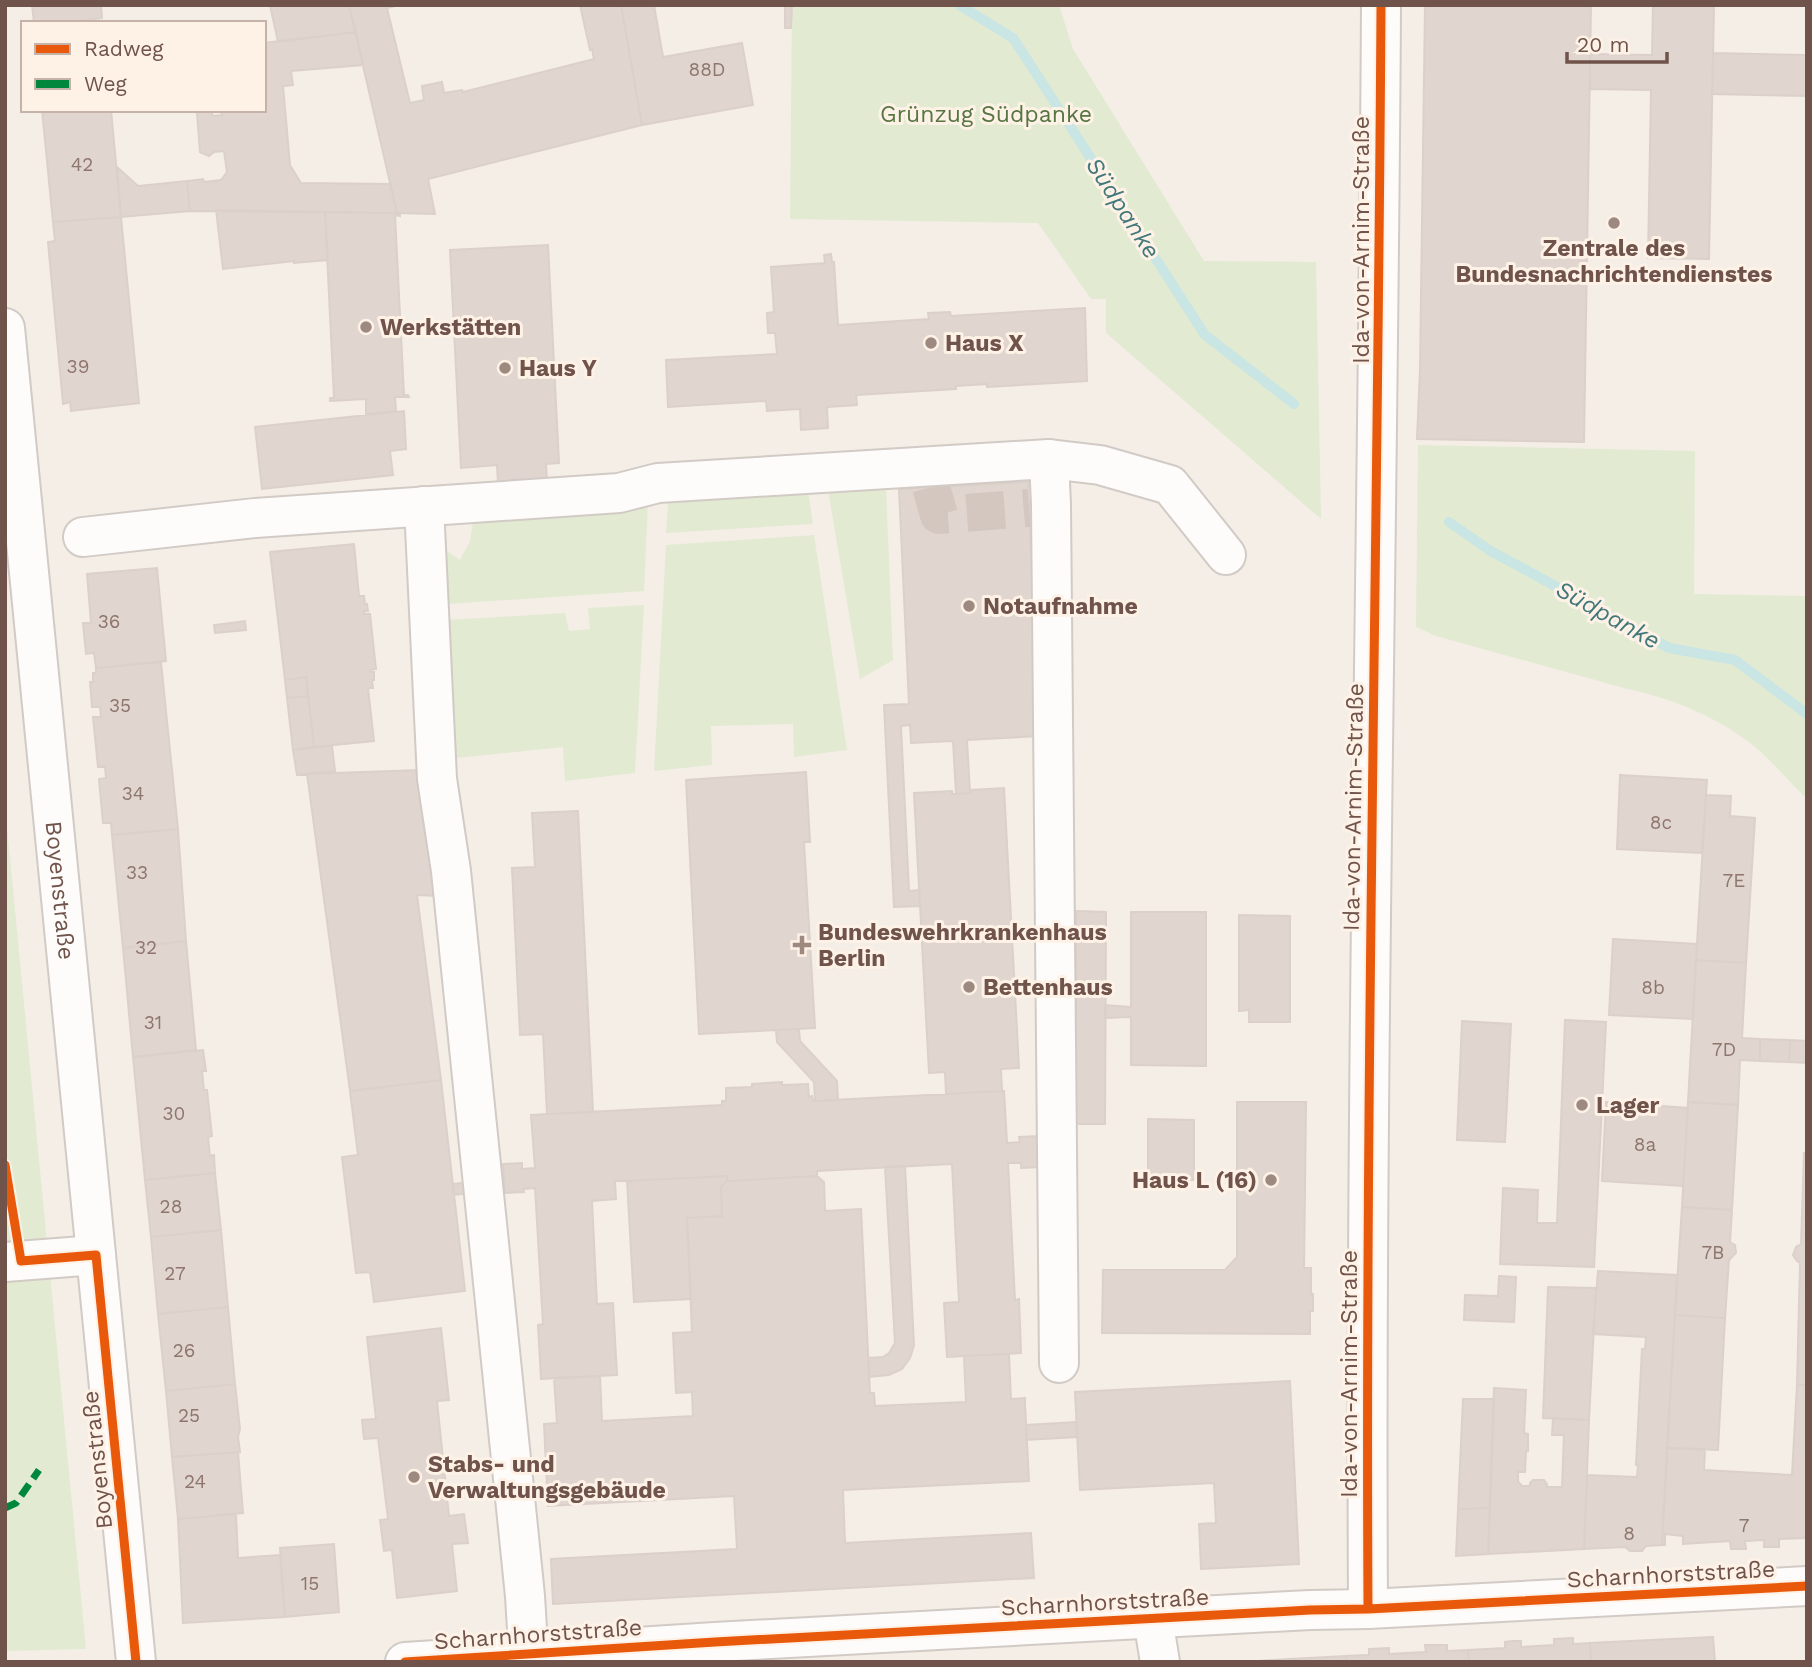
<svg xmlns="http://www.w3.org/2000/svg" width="1812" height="1667" font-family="'Work Sans',sans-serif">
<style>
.green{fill:#e2ead2}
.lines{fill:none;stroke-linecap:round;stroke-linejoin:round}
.stream{stroke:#c9e5e4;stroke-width:10}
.building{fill:#e0d6cf;stroke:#dcd0ca;stroke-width:2}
.minor-tunnel{stroke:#d3c7c0;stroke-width:38;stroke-dasharray:38 19;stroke-linecap:butt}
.minor-casing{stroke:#d2cac5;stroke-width:42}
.minor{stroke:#fdfcfb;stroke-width:38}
.quiet{stroke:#00873e;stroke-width:7;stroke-dasharray:14 7;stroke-linecap:butt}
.cycleway-casing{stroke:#fef2e7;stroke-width:13}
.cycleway{stroke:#e8590c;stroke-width:9}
.poi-dot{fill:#9e8981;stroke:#fef2e7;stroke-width:2.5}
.labels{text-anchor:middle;stroke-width:6;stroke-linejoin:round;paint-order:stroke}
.number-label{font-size:19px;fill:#8e766e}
.park-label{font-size:23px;fill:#577542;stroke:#fef2e7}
.street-label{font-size:23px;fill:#70534a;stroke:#fef2e7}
.poi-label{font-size:23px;font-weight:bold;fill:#70534a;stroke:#fef2e7;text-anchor:start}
.water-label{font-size:24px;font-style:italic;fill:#42787b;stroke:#fef2e7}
</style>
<rect width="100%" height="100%" fill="#f4eee7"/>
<!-- green -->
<path class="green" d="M792,5H1059L1073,49L1204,261L1316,262L1321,519L1106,333V299H1091L1038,223L790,219Z
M1418,445L1695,451L1694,594L1807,596V799C1791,784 1777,767 1761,752C1722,718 1674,699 1624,688L1436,636L1416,627Z
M886,487L893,660L860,679L828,490Z
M808,491L813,524L666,533L668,501Z
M648,501L644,591L447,604L444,549L460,560L470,541L475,511Z
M814,535L847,750L794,757L793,724L711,726L712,765L654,771L666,545Z
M644,605L635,773L565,781L563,747L456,758L448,620L565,613L569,631L590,629L588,608Z
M5,806L86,1649L5,1651Z"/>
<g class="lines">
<!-- stream -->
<path class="stream" d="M959,5L1013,38L1205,335L1294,404
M1449,522L1489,550L1669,648L1735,660L1807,714"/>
</g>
<!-- building -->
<path class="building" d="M32,5H101L102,18L59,23H34Z
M270,5H349L356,32L278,42Z
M349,5H399L387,8L410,103L424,100L422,86L442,82L444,93L462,90L463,92L594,59L592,49L590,50L580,5H621L642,125L428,179L435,214L397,213Z
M621,5H654L663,57L742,43L753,105L642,125Z
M785,5H792L791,28H785Z
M1425,5H1591L1584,442L1417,439L1420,369Z
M1653,5H1714L1709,259L1648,258L1651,90L1590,89V54L1652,55Z
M356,32L363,65L291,71L293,85L283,86L290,165L301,183L390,184L397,213L190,211L187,181L203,179L204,182L221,180L227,172L224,151L214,152L209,156L200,152L197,113L200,110H209L211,112L213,116L222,115L221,110H264V43Z
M1713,53L1807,55V96L1712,94Z
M42,110H111L121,217L53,222Z
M117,167L138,186L187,181L190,211L121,217Z
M216,210L325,212L328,260L294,263V261L223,269Z
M325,212L400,213V216L395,215L404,395H408L409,397H395L396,411L366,414V399L330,401V398H334Z
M121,217L139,403L71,411L70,402L63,404L48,242L55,241L53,222Z
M548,245L559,463L546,464L547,481L498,483L497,465L461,468L450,250Z
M831,254L832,262H834L838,325L929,319L928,313L950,312L951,316L1085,308L1087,381L987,387V384L956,386V389L856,395L857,405L827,407L828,428L801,430L800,409L767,411L766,401L668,407L666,360L777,354L775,333H768L767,313L774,312L771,267L825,263L824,255Z
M404,411L406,449L390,451L393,475L262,489L255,427Z
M1028,482L1040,736L967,740L970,793L956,794L953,741L911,743L910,725L901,726L909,891L919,890L920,906L894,907L884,705L909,704L899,489Z
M354,544L359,596H364L365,604H367L368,611H364V614H370L376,669L370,670V672H374V680H372L373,688H368L374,741L314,747L306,677L285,680L270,552Z
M157,568L166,661L96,668L94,653L86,654L83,623H91L87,574Z
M245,621L246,630L215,633L214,625Z
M161,662L178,829L112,835L111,823H103L99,779L106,778L105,767H98L93,717H101L100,707H92L90,682H93V673H96V668Z
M306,677L308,696L287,698L285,680Z
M308,696L314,747L293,750L287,698Z
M332,746L335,771L297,775L293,750Z
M420,770L436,896L417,895L441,1080L350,1091L307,774Z
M806,772L810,842H804L815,1028L699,1034L686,780Z
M1620,775L1707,780L1702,853L1617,849Z
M1004,788L1019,1068L1001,1069L1002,1091L946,1094L945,1072L929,1073L914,793L952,791V794L971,793V790Z
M1706,795L1731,796L1730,816L1755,818L1746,963L1696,960Z
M578,811L593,1112L547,1114L543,1034L520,1035L512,868L535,867L532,813Z
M178,829L186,941L123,948L112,835Z
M1076,911L1106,912L1105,1124H1076Z
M1131,912H1206V1066L1131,1065V1017L1105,1018V1005L1131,1007Z
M1239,915L1290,916V1022H1249V1010L1239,1011Z
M1613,939L1697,944L1693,1019L1609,1015Z
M186,941L196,1050L133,1057L123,948Z
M1696,960L1746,963L1742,1038L1760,1039V1061L1740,1060L1738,1105L1688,1102Z
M1565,1020L1606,1022L1594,1267L1500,1264L1503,1188L1538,1190L1537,1223H1557Z
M1462,1021L1511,1024L1505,1142L1457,1140Z
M799,1029L800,1041L837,1081L838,1100L815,1101L814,1082L777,1042L776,1030Z
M1760,1039L1790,1040L1789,1062L1760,1061Z
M1790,1040L1807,1041V1063L1789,1062Z
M203,1050L206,1071H202L204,1090H207L212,1136L208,1137L210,1156L214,1155L215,1173L145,1180L133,1057Z
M441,1080L465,1291L374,1302L370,1272L356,1273L342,1157L358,1155L350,1091Z
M782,1082V1085L808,1084L809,1097L812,1096L813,1101L1004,1091L1007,1143L1020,1142L1019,1137L1040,1136L1041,1167L1021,1168V1163H1008L1015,1300L1019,1299L1021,1353L947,1357L944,1303L959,1302L952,1164L817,1171V1176L727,1181V1176L627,1181H615L616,1199L592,1201L597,1304L613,1303L617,1375L541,1379L538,1325L543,1324L535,1188L523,1189L524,1192L505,1193L503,1164L522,1163V1169L535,1168L531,1115L722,1105V1101H726V1088L752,1087V1084Z
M1237,1102H1306L1304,1268H1311V1294H1313V1311H1310V1334L1102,1333L1103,1270H1225L1237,1257Z
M1606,1102L1688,1108L1683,1186L1602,1181Z
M1688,1102L1738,1105L1732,1210L1682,1207Z
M1148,1119L1194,1120V1180H1148Z
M1804,1153H1807V1385H1797L1800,1263L1797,1261L1793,1255L1796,1247L1801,1244Z
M905,1166L914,1345L910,1358L902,1369L889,1375L869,1377L868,1358L883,1357L889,1353L895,1343L885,1167Z
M215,1173L221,1230L151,1237L145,1180Z
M727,1176V1181L721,1187L722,1216L687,1218L691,1299L634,1302L627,1181Z
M817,1176L824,1182L825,1211L861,1209L870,1393H874L875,1406L966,1402L964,1356L1009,1354L1011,1399L1025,1398V1404L1029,1481L843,1490L845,1543L1031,1533L1034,1578L553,1604L551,1559L737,1549L734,1496L548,1506L544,1424L557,1423L554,1378L600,1376L602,1421L693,1416L692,1392L676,1393L673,1333L692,1332L687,1218L722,1216L721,1187L727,1181Z
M504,1178V1189L454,1195L452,1184Z
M1682,1207L1732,1210L1730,1242L1735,1245L1736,1253L1729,1260L1725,1318L1675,1315Z
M221,1230L228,1307L158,1314L151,1237Z
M1598,1271L1677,1275L1662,1545L1646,1546L1642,1551H1630L1625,1547L1584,1549L1587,1475L1637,1477L1638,1465H1636L1642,1349H1645L1646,1337L1593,1334Z
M1499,1276L1516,1277L1514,1322L1464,1320L1465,1295L1498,1296Z
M1548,1287L1596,1288L1589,1420L1543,1418Z
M228,1307L235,1384L166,1391L158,1314Z
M1675,1315L1725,1318L1718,1450L1667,1448Z
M441,1328L449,1400L437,1401L449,1516L464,1514L468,1543L452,1544L457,1591L397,1598L392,1550L384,1551L380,1520L388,1519L378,1438L364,1439L362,1420L376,1419L367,1337Z
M1290,1381L1299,1564L1201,1569L1199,1524L1216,1523L1214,1483L1080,1490L1075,1392Z
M235,1384L240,1429L238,1437L240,1452L172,1457L166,1391Z
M1797,1385H1807V1538L1779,1539V1547H1764V1540L1745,1541L1746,1549H1731L1730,1541L1683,1544V1536L1665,1534V1545H1662L1667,1448L1705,1449L1704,1470L1792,1475Z
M1494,1388L1526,1390L1524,1433L1528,1434V1451H1526L1525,1472H1518V1481L1522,1486H1530V1483L1533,1480H1544L1547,1484V1487H1562L1564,1435H1552L1553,1418L1589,1420L1584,1549L1488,1554Z
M1463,1399H1494L1490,1508L1458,1509Z
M1076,1422L1077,1437L1026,1440V1425Z
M238,1452L243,1513L178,1519L172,1457Z
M1490,1508L1488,1554L1456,1556L1458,1509Z
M236,1514L238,1558L280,1555L285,1617L183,1623L178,1519Z
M334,1544L339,1612L285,1617L280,1548Z
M1713,1637L1715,1662H1591L1590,1643Z
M1573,1638V1644L1590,1643L1591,1662H1469L1468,1650L1505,1648V1642L1513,1641H1521V1647L1554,1645V1639Z
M1425,1645H1447V1651L1468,1650L1469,1662H1347L1346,1656L1369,1655V1649L1389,1648V1654L1406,1653L1426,1652Z
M1346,1656L1347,1662H1243L1289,1659Z"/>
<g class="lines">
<!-- minor-tunnel -->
<path class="minor-tunnel" d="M931,487L939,515L1029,508"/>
<defs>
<g id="minor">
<path id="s1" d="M5,328L136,1662"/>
<path d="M1049,459L1100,465L1170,485L1226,555"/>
<path d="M424,506L437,779L451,871L525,1596L529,1662"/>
<path d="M83,537L255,518L619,493L658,483L1049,459L1051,505L1059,1363"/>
<path d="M5,1262L96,1255"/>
<path d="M1368,1609C1365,1074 1378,540 1381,5"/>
<path d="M1153,1619L1160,1662"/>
<path d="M405,1662L715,1642L1310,1610L1368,1609L1807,1586"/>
</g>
</defs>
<!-- minor casing -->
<use href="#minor" class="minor-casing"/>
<!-- minor -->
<use href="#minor" class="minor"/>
<!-- quiet -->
<path class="quiet" d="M5,1508L16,1503L39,1470"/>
<defs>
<path id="cycleway" d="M5,1165L21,1261L96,1255L136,1662
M1368,1609C1365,1074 1378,540 1381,5
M405,1662L715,1642L1310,1610L1368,1609L1807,1586"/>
</defs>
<!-- cycleway casing -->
<use href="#cycleway" class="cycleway-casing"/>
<!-- cycleway -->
<use href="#cycleway" class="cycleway"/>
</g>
<!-- markers -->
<g class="poi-dot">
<circle cx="1614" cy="223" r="7"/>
<circle cx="366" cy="327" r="7"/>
<circle cx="931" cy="343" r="7"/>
<circle cx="505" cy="368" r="7"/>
<circle cx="969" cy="606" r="7"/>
<path d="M798.5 934.5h7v7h7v7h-7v7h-7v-7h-7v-7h7z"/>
<circle cx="969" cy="987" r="7"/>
<circle cx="1582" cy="1105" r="7"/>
<circle cx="1271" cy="1180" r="7"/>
<circle cx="414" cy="1477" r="7"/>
</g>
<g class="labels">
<!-- number labels -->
<g class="number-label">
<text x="707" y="76">88D</text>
<text x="82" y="171">42</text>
<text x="78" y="373">39</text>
<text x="109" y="628">36</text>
<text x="120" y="712">35</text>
<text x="133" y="800">34</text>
<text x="1661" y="829">8c</text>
<text x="137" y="879">33</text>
<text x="1734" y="887">7E</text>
<text x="146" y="954">32</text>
<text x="1653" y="994">8b</text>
<text x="153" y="1029">31</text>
<text x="1724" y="1056">7D</text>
<text x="174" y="1120">30</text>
<text x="1645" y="1151">8a</text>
<text x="171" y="1213">28</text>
<text x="1713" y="1259">7B</text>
<text x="175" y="1280">27</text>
<text x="184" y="1357">26</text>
<text x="189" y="1422">25</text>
<text x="195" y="1488">24</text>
<text x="1744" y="1532">7</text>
<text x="1629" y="1540">8</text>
<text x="310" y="1590">15</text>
</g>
<!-- park labels -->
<g class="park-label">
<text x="986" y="122">Grünzug Südpanke</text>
</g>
<!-- street labels -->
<g class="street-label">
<text transform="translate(1361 240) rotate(-90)" y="8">Ida-von-Arnim-Straße</text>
<text transform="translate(1353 807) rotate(-89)" y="8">Ida-von-Arnim-Straße</text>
<text dy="8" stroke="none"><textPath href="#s1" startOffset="565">Boyenstraße</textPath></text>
<text transform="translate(1349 1374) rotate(-90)" y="8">Ida-von-Arnim-Straße</text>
<text transform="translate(97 1460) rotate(-96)" y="8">Boyenstraße</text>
<text transform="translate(1671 1574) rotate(-3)" y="8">Scharnhorststraße</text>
<text transform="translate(1105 1602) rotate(-3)" y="8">Scharnhorststraße</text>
<text transform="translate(538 1634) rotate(-4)" y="8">Scharnhorststraße</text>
</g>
<!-- poi labels -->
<g class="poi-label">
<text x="1614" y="256" text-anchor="middle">Zentrale des<tspan x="1614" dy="26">Bundesnachrichtendienstes</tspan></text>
<text x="380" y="335">Werkstätten</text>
<text x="945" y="351">Haus X</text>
<text x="519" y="376">Haus Y</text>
<text x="983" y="614">Notaufnahme</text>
<text x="818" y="940">Bundeswehrkrankenhaus<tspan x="818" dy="26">Berlin</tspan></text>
<text x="983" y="995">Bettenhaus</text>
<text x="1596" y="1113">Lager</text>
<text x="1257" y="1188" text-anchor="end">Haus L (16)</text>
<text x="428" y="1472">Stabs- und<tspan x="428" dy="26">Verwaltungsgebäude</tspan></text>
</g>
<!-- water labels -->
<g class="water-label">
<text transform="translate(1123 208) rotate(57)" y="8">Südpanke</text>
<text transform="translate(1608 615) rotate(29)" y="8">Südpanke</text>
</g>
</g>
<!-- border -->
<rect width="1812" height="1667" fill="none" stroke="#70534a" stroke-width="14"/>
<!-- legend -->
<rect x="21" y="21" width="245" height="91" fill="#fef2e7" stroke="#c5b2a8" stroke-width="2"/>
<rect x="35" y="44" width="35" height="10" fill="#e8590c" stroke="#c5b2a8" stroke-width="2"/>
<text x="84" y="56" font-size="21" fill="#70534a">Radweg</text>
<rect x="35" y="79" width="35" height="10" fill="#00873e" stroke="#c5b2a8" stroke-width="2"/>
<text x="84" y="91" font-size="21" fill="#70534a">Weg</text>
<!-- scale -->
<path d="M1567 52v10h100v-10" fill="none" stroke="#70534a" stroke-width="3.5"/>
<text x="1577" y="52" font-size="21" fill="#70534a" stroke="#fef2e7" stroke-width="5" paint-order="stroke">20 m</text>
</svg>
